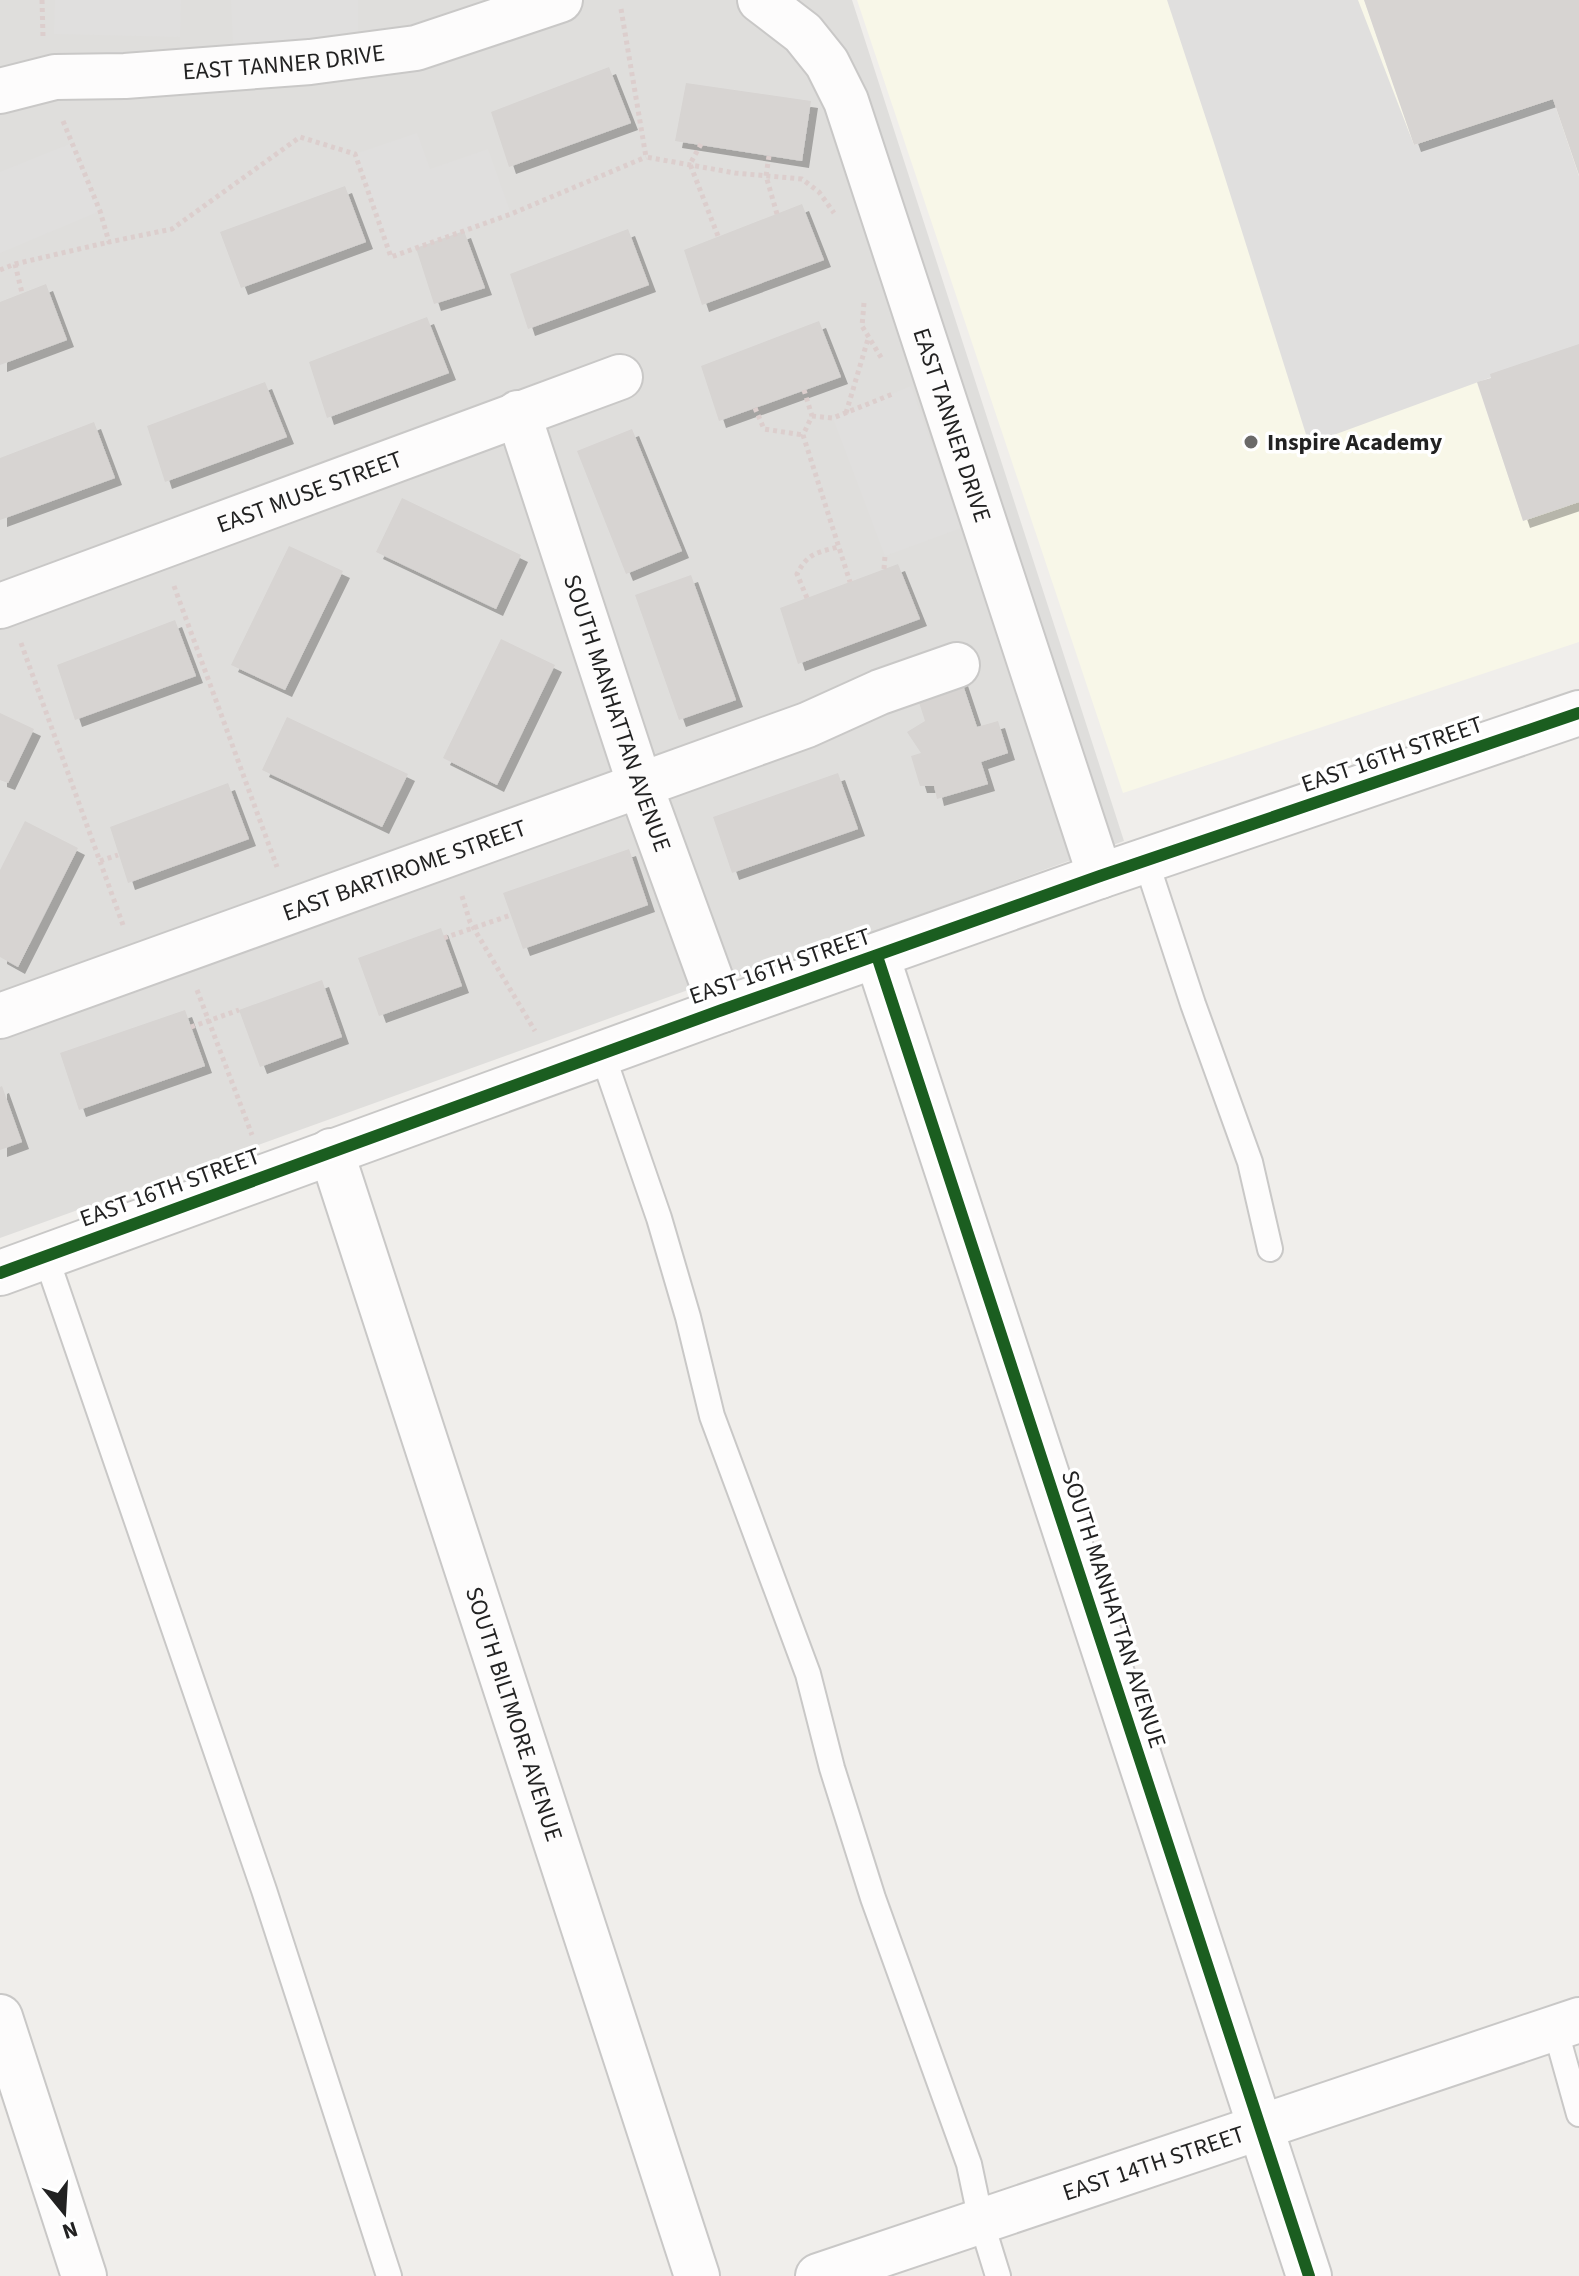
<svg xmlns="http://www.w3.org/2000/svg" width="1579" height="2276" font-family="'Source Sans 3',sans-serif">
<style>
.residential{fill:#dfdedc}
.education{fill:#f8f7e8}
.parking{fill:#e0dfde}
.building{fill:#d7d4d2;filter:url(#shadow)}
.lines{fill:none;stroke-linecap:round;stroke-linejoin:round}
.lane-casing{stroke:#c9c8c7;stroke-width:28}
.street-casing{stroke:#c9c8c7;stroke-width:48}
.path{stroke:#dccecd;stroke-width:5;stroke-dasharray:4 4;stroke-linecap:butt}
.lane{stroke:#fdfcfc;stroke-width:24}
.street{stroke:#fdfcfc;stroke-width:44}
.cycleway-casing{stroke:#fff;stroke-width:17}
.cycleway{stroke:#1b5e20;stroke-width:12}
.poi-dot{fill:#6a6968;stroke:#fff;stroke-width:3}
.labels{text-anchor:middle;stroke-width:7;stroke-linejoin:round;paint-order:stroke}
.street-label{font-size:24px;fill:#222;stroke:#fff}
.poi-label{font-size:24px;font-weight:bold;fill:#222;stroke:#fff;text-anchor:start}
</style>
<defs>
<filter id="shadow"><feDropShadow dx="7" dy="7" stdDeviation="0" flood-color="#0004"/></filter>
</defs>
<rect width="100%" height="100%" fill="#f0eeeb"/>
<!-- residential -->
<path class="residential" d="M0,0H852L1124,841L759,973L713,981L0,1238Z"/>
<!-- education -->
<path class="education" d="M857,0H1364L1414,145L1553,99L1579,176L1477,383L1523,520L1579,502V642L1123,793Z"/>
<!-- parking -->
<path class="parking" d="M55,0H181L180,37L54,34Z
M231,0H358V40L233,44Z
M1167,0H1358L1414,145L1553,99L1579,176V345L1309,444L1215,146Z
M417,133L430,169L488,149L511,214L391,257L355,154Z
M72,143L100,211L0,253V172Z
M911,386L961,528L885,556L833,418Z"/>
<!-- building -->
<path class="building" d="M1364,0H1579V175L1553,99L1414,145Z
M609,67L631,123L509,167L491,112Z
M686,83L811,101L802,161L675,141Z
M345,186L366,242L241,288L220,232Z
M802,204L824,260L702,305L684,250Z
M628,229L649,285L528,329L510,274Z
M464,231L485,288L434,304L416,248Z
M46,284L67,340L0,365V302Z
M427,317L449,373L327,418L309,362Z
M819,321L841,377L719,421L701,366Z
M1579,344V502L1523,521L1477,382L1491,378L1490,374Z
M265,382L287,437L165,482L147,426Z
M94,422L115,478L0,520V458Z
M632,429L682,551L626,574L577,451Z
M402,498L521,555L496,609L376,552Z
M289,546L343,571L285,690L231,665Z
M898,564L920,619L798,664L780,608Z
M691,575L736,700L679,720L635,595Z
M175,620L196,676L75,720L57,665Z
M501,639L555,665L497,785L443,758Z
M961,679L977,727L998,721L1008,753L981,762L988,784L937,799L934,786H920L911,756L921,753L907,732L925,721L916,693Z
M0,713L34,729L8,783L0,780Z
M287,717L408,774L382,827L262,770Z
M838,773L858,829L732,873L713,817Z
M228,783L249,839L128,883L110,827Z
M25,821L78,848L18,967L0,957V870Z
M629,849L648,905L523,949L503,893Z
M441,928L462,986L379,1016L358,958Z
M322,980L342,1037L260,1067L239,1010Z
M185,1010L205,1066L79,1110L60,1053Z
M2,1086L22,1142L0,1150V1087Z"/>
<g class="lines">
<defs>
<path id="lane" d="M1146,861L1193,1004L1250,1162L1270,1249
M602,1053L659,1218L688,1317L712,1416L808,1674L832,1768L873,1898L969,2164L981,2221L998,2276
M46,1257L264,1890L389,2276
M1555,2028L1579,2114"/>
<g id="street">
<path id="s1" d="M760,0L803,33L827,63L846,101L1100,876"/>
<path id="s2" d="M0,91L55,77L125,76L310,62L416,48L560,0"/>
<path id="s3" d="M518,413L640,785L722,1010"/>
<path id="s4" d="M0,606L620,377"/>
<path d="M877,956L1309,2276"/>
<path id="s5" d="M0,1016L807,725L880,692L957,665"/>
<path id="s6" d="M331,1151L697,2276"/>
<path d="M0,1273L722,1010L1100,876L1579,713"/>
<path d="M0,2017L84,2276"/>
<path id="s7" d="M818,2276L1579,2020"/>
</g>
</defs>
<!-- lane casing -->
<use href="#lane" class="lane-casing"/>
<!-- street casing -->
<use href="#street" class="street-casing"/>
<!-- path -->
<path class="path" d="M42,0L43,37
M621,9L646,157L735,173L802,179L819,192L834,213
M63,121L100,211L109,242L172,229L300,137L355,154L391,257L511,214L646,157
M701,144L690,164L718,236
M769,156L766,176L777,214
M15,264L22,293
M0,270L15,264L109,242
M864,303L862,326L882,359
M804,390L812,416L803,435L850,582
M755,408L764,429L803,435
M846,413L868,339
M812,416L833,418L895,393
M884,569L885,556
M174,586L277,867
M807,598L797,574C808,553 816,553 838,547
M21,643L123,925
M100,861L118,855
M462,896L470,922L535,1031
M444,938L511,915
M197,990L252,1135
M191,1027L239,1010"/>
<!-- lane -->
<use href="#lane" class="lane"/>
<!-- street -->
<use href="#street" class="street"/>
<defs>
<path id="cycleway" d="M877,956L1309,2276
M0,1273L722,1010L1100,876L1579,713"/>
</defs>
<!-- cycleway casing -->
<use href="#cycleway" class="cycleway-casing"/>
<!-- cycleway -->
<use href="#cycleway" class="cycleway"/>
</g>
<!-- markers -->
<circle class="poi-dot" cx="1251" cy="442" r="8"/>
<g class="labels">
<!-- street labels -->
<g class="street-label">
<text dy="8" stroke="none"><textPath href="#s2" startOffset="286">EAST TANNER DRIVE</textPath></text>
<text dy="8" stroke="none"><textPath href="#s1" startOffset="476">EAST TANNER DRIVE</textPath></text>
<text dy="8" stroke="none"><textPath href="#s4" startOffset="330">EAST MUSE STREET</textPath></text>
<text dy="8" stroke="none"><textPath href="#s3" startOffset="316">SOUTH MANHATTAN AVENUE</textPath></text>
<text transform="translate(1392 754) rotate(-19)" y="8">EAST 16TH STREET</text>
<text dy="8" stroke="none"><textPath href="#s5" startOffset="430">EAST BARTIROME STREET</textPath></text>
<text transform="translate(780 966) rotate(-19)" y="8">EAST 16TH STREET</text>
<text transform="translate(170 1187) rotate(-20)" y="8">EAST 16TH STREET</text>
<text transform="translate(1114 1609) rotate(72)" y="8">SOUTH MANHATTAN AVENUE</text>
<text dy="8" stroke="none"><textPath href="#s6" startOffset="592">SOUTH BILTMORE AVENUE</textPath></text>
<text dy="8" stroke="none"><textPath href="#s7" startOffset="354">EAST 14TH STREET</textPath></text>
</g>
<!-- poi labels -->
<g class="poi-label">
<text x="1267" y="450">Inspire Academy</text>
</g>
</g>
<!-- north arrow -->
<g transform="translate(64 2212) rotate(162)" stroke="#ffffff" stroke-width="6" paint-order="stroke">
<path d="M0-6L14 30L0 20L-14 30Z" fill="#222222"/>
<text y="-12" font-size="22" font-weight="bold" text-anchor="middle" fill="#222222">N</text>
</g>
</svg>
